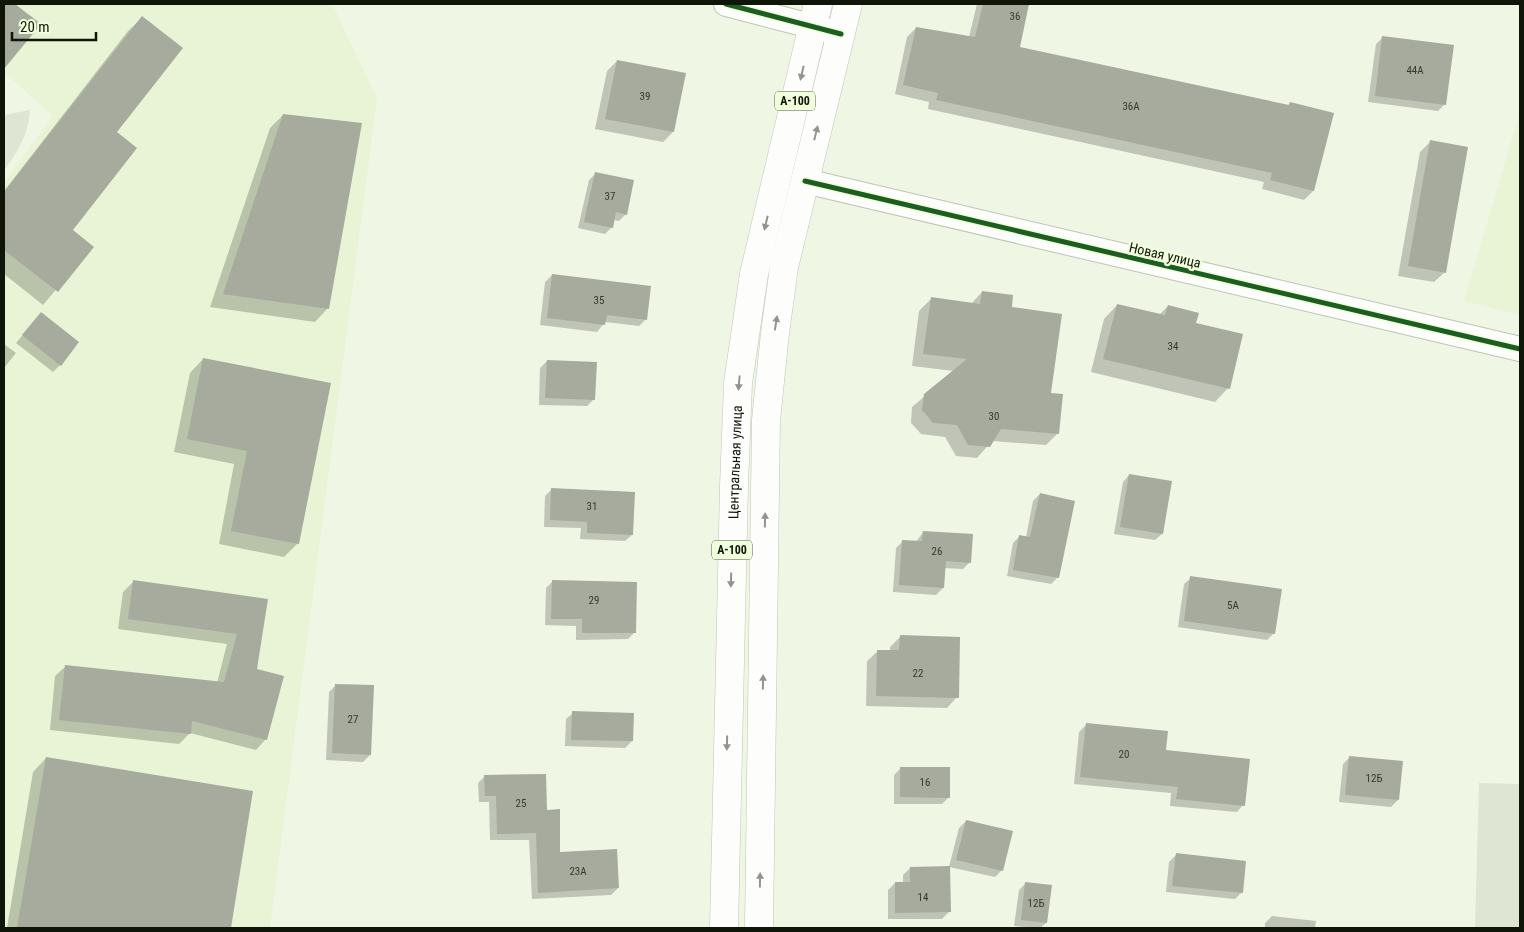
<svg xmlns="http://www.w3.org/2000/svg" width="1524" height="932" font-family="'Roboto Condensed',sans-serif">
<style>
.built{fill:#e8f4d5}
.green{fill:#dee6d3}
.shadow{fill:#0003}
.building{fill:#a6ab9d}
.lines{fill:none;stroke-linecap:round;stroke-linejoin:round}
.street-casing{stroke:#bfc5b6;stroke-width:26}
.primary-casing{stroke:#bfc5b6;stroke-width:29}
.street{stroke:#fdfefb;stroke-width:24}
.primary{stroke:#fdfefb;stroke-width:28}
.cycleway-casing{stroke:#f0fedc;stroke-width:8}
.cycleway{stroke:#1b5e20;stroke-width:5}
.oneway{fill:#92958e}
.labels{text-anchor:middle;stroke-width:5;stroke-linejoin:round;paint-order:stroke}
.number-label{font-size:11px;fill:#363a2e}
.shield{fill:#f0fedc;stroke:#535b48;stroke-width:1}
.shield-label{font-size:12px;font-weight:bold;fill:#101509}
.street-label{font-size:14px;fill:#101509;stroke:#f0fedc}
</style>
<rect width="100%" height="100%" fill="#eff6e4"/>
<!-- built -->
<path class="built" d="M4,4H329L333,6L377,98L270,928H4V182L53,116L4,72Z
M1520,112V315L1464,301Z"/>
<!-- green -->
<path class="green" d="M30,110C29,133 18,152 4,170V115Z
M1479,783L1520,784V928H1475Z"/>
<!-- shadow -->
<path class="shadow" d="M4,4H14L39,25L4,65Z
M977,4H1028L1018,48L1287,106L1290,103L1313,191L1304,200L1262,189L1264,182L928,109L929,102L895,94L907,37L916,28L969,37Z
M142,18L115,133L71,231L92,247L43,305L4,274V191L128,31Z
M1383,37L1445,104L1438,111L1368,102L1376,44Z
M617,61L673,132L663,142L595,129L607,71Z
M283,115L328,308L315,322L210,307L270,128Z
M1430,142L1445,272L1434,282L1398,276L1420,152Z
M596,173L626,214L619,221L614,220L612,227L605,234L578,228L589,180Z
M552,275L646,319L639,326L605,322L597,332L540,325L545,282Z
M982,292L1010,308L1050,395L1058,433L1046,445L992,441L977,458L956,456L945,437L921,434L911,423L912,407L954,371L912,366L919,311L931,299L971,304Z
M1117,305L1159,315L1168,306L1194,324L1228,388L1215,402L1091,372L1104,319Z
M41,313L60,365L53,372L16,343Z
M4,344L16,353L4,368Z
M203,359L298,543L284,557L219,544L234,464L174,452L190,373Z
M547,361L594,399L587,406L539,405L540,368Z
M1129,475L1162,534L1155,540L1114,534L1123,482Z
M552,489L632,535L625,541L580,539L581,528L544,527L545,496Z
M1040,494L1058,577L1051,584L1007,576L1013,543L1020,536L1026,537L1033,501Z
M923,532L970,562L963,569L944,568L943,588L936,595L893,592L896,548L903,541L916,542Z
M1191,578L1274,633L1267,640L1178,627L1184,584Z
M134,581L266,600L256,669L266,739L256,750L190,733L179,744L50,730L55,676L66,666L217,683L227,644L118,629L123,592Z
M553,581L635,632L628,639L576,640V626L545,625L546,588Z
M900,637L957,697L947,708L866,706L867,661L878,651H890V647Z
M336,685L370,755L363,762L326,760L329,692Z
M573,713L632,741L625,748L565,746L566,719Z
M1086,725L1164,752L1243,805L1237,812L1170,806L1171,793L1074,784L1079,732Z
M1350,757L1398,800L1391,807L1339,802L1343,764Z
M46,758L252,792L229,928H7L33,772Z
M901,768L949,797L942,804H894V775Z
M485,776L545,811L559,853L618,888L611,895L532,899L529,840H490L489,802H479L478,783Z
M966,821L1002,870L995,877L949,867L959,828Z
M1176,855L1242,892L1235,899L1166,892L1169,862Z
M910,868L949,912L942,919H888V890L895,883H903V875Z
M1026,883L1046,923L1040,928L1014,926L1019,890Z
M1272,916L1316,921L1315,928H1265V923Z"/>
<!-- building -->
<path class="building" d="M4,4H15L41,24L4,69Z
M983,4H1029L1020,47L1289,105L1290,102L1334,113L1314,191L1270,180L1272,173L936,100L938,93L903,85L916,27L975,37Z
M142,16L183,48L117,132L137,148L73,230L94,247L58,292L4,250V192Z
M1382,36L1454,45L1446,105L1375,96Z
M617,60L686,73L674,132L605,119Z
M283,114L362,123L329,309L223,294Z
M1430,140L1468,147L1446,273L1408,266Z
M595,172L634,180L627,215L616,212L613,228L584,222Z
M552,274L651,286L647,320L607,315L605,325L547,318Z
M982,291L1013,295L1012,307L1062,314L1051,393L1063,394L1059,434L1001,429L990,447L968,445L957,425L933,423L922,410L924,394L967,359L923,354L931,297L980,304Z
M1117,304L1165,315L1168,305L1199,313L1196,323L1243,334L1230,389L1103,359Z
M41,312L79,342L61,366L22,335Z
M203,358L331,383L299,544L231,531L247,451L187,439Z
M547,360L597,362L595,400L545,398Z
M1129,474L1172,481L1163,534L1120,527Z
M551,488L635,492L633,535L587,533V522L550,520Z
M1040,493L1075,501L1059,578L1013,570L1019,535L1030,537Z
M923,531L973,534L971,563L946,561L944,588L899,585L902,540L922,541Z
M1190,576L1282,589L1275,634L1184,621Z
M133,580L268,599L257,669L284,676L267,740L192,721L191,734L59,720L65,665L224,682L237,634L128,619Z
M552,580L637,582L636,633H582V619H551Z
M900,635L960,637L959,698L876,696L877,650H899Z
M335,684L374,685L371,755L332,753Z
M572,711L634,713L633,741L571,740Z
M1086,723L1168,731L1166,750L1250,759L1245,806L1176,799L1178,787L1080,777Z
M1349,756L1403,761L1399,800L1345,795Z
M46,757L253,791L231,928H17Z
M900,767H950V798L900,797Z
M546,774L547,810L560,809V852L617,849L619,888L538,893L536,833L497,834L496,796H485L484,775Z
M966,820L1013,831L1003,871L956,860Z
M1176,853L1246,861L1243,893L1172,886Z
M950,866L951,912L895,913V882H910V867Z
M1025,882L1052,885L1047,923L1021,920Z"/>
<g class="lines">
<defs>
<path id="street" d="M726,4L841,34
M805,181L1520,349"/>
<g id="primary">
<path id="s1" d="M724,928L734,486L738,383L754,274L818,4"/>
<path d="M759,928L766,420L775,333L784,267L848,4"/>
</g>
</defs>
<!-- street casing -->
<use href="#street" class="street-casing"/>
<!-- primary casing -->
<use href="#primary" class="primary-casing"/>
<!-- street -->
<use href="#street" class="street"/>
<!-- primary -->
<use href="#primary" class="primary"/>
<defs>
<path id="cycleway" d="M726,4L841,34
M805,181L1520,349"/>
</defs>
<!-- cycleway casing -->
<use href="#cycleway" class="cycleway-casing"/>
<!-- cycleway -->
<use href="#cycleway" class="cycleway"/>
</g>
<!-- one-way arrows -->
<defs><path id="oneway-solid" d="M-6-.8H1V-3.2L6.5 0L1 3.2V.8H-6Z" transform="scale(1.25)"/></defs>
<g class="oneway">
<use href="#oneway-solid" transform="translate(802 73) rotate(103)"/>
<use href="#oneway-solid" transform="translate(816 133) rotate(-76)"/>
<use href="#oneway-solid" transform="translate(766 223) rotate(103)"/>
<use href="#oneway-solid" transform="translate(776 323) rotate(-81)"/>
<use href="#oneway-solid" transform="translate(739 383) rotate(95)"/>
<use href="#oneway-solid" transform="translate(765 520) rotate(-89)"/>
<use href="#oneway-solid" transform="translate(731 580) rotate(91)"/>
<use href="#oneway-solid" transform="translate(763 682) rotate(-89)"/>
<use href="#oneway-solid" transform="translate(727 743) rotate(91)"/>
<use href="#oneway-solid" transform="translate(760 880) rotate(-89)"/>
</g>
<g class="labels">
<!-- number labels -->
<g class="number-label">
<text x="1015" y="20">36</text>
<text x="1415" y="74">44А</text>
<text x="645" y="100">39</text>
<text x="1131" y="110">36А</text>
<text x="610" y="200">37</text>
<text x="599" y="304">35</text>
<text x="1173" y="350">34</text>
<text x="994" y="420">30</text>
<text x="592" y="510">31</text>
<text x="937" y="555">26</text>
<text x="594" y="604">29</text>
<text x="1233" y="609">5А</text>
<text x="918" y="677">22</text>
<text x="353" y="723">27</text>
<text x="1124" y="758">20</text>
<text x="1374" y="782">12Б</text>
<text x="925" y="786">16</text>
<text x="521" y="807">25</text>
<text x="578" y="875">23А</text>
<text x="923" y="901">14</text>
<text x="1036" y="907">12Б</text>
</g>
<!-- shield labels -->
<g class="shield">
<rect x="775" y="91.5" width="40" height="19" rx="4"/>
<rect x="712" y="540.5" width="40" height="19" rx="4"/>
</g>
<g class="shield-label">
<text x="795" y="105">А-100</text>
<text x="732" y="554">А-100</text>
</g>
<!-- street labels -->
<g class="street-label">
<text transform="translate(1165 255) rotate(13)" y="5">Новая улица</text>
<text dy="5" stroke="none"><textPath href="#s1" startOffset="466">Центральная улица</textPath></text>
</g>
</g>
<!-- border -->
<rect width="1524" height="932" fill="none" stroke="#101509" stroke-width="10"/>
<!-- scale -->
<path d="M12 32v8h84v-8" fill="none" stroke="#101509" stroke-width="2.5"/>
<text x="20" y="32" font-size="15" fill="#101509" stroke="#f0fedc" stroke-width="4" paint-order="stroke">20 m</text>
</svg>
